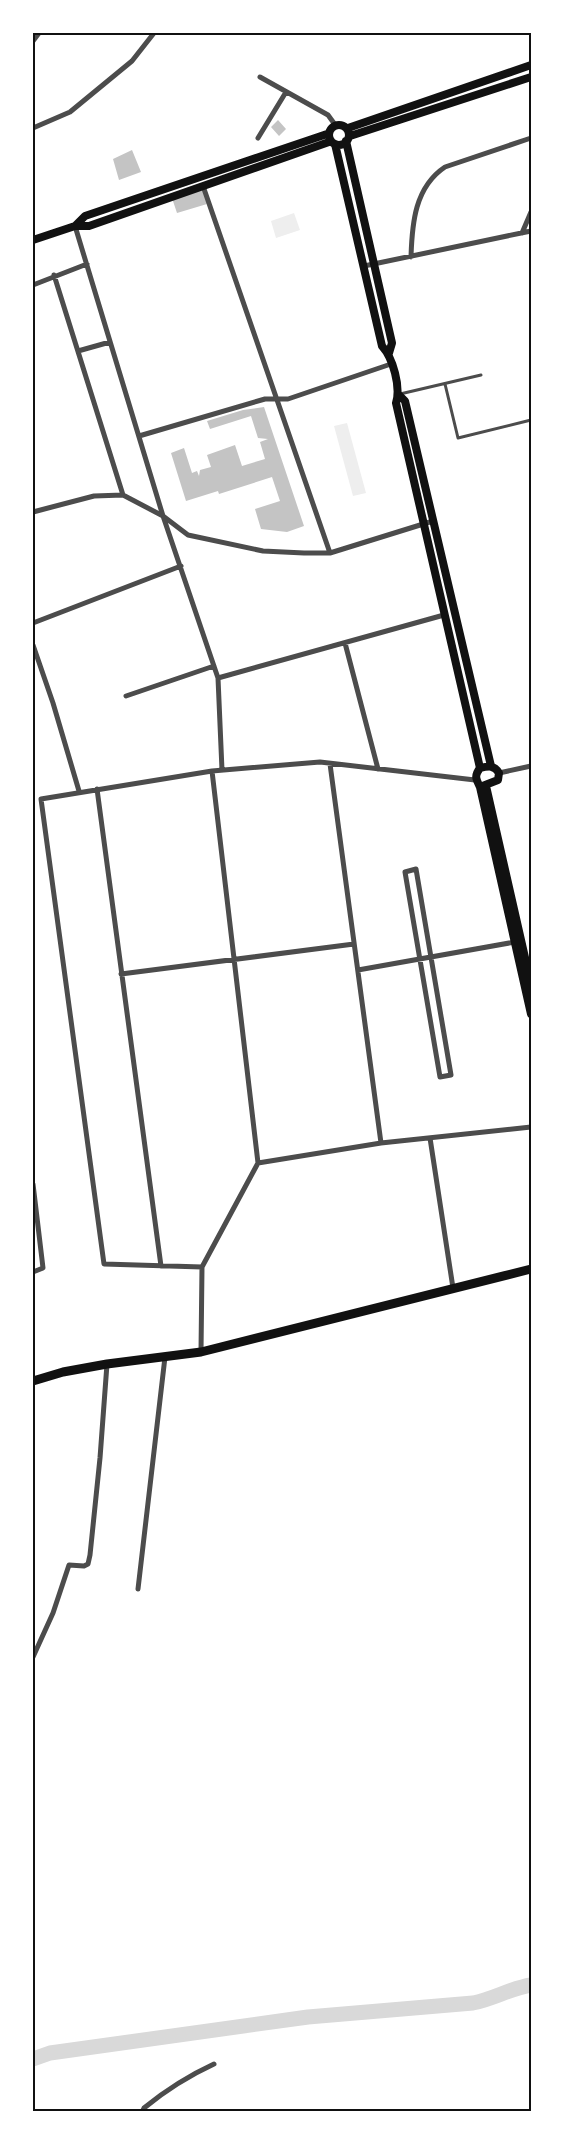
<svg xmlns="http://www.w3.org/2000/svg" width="564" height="2145" font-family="Inter,sans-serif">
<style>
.green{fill:#eee}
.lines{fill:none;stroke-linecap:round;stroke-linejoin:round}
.river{stroke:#d9d9d9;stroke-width:15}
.building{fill:#c4c4c4}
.service{stroke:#4c4c4c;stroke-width:3}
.minor{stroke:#4c4c4c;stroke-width:5}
.secondary{stroke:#111;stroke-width:8}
.primary{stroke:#111;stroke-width:9}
.neatline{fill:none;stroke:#111;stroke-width:2}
</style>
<rect width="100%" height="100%" fill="#fff"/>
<!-- green -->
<path class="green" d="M294,213L300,230L276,238L271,221Z
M347,423L366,493L353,496L334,426Z"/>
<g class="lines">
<!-- river -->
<path class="river" d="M33,2059L50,2053L308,2017L473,2003C494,1999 511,1988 531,1985"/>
</g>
<!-- building -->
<path class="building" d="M278,120L286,129L279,136L271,127Z
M132,150L141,172L119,180L113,159Z
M202,188L207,204L177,213L172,198Z
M264,407L304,526L287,532L261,529L255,509L280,501L272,477L219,494L218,491L186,501L171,453L184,448L192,473L197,471L199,476L200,470L211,467L207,455L235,445L242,466L265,459L260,442L268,439L258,438L251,416L210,429L207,421L243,410Z"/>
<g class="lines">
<!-- service -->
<path class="service" d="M445,384L458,438L531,420
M400,394L481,375"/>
<!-- minor -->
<path class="minor" d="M33,41L39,33
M260,77L328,115L336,126
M33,128L70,112L132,61L154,33
M258,138L286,92
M203,186L330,553
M75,226L163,516L188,535L263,551L304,553H330L433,521
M522,233L531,212
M411,257C412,223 415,187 445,167L531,138
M364,266L531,231
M54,275L123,495
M33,285L87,264
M78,351L110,342
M139,436L265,399H288L391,364
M33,512L94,496L123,495L163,516L218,678L222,770
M33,623L181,566
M345,643L378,769
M33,645L53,703L79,791
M218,678L444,615
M126,696L214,666
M212,771L258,1163L381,1143L330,764
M499,773L531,766
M97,789L161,1266
M416,869L451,1075L440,1077L405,872Z
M358,970L515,942
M121,974L354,944
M430,1138L453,1288
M381,1143L531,1127
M33,1184L43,1268L33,1272
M202,1267L104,1264L41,799L212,771L320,762L475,780
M201,1352L202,1267L258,1163
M138,1589L165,1357
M33,1657L53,1613L69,1565L84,1566L88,1564L90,1555L100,1458L107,1364
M142,2112L144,2108C166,2090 188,2076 214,2064"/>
<!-- secondary -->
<path class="secondary" d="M329 135a10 10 0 1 1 20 0a10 10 0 1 1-20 0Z
M348,128L531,65
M350,136L531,77
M346,141L392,343L389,353
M335,144L382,346C393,358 401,387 396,403L480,768
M75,226L85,216L327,134
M33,240L75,226H89L329,142
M399,395L405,401L491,766
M486,786L531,984
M480,787L498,780L499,773C494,765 489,766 480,768C474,776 476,779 480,787L531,1014"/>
<!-- primary -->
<path class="primary" d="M33,1381L63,1372L107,1364L201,1352L531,1269"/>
</g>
<!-- border -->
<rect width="564" height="2145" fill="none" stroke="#ffffff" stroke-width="69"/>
<rect x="34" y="34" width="496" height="2076" class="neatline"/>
</svg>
